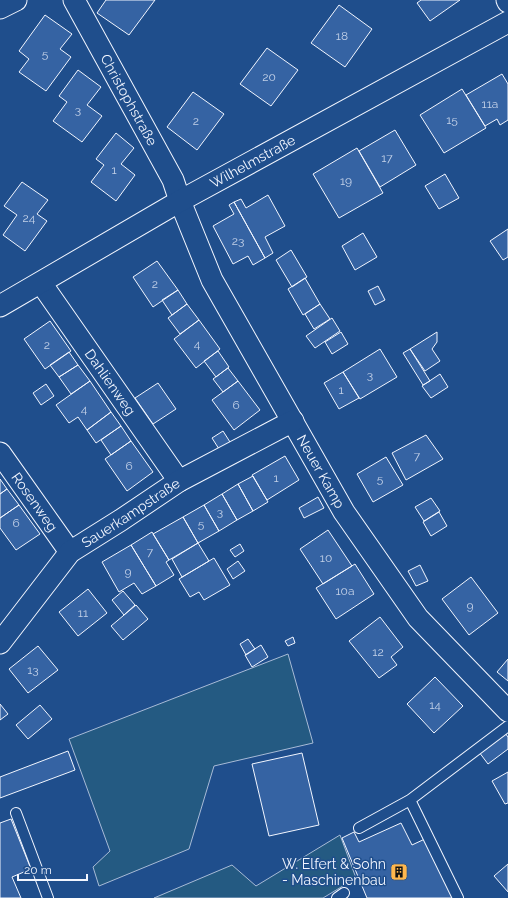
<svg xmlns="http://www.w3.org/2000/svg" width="508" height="898" font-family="Raleway,sans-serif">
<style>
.green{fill:#245a82;stroke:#a8bbd7}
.building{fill:#3563a3;stroke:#f2f6ff}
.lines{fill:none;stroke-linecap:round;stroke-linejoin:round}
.service-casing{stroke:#f2f6ff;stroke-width:12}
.minor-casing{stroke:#f2f6ff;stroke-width:23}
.service{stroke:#1f4e8c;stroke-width:10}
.minor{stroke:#1f4e8c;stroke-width:21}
.labels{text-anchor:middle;stroke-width:3;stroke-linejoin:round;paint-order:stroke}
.number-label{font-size:12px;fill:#c3d1e8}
.street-label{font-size:14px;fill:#f2f6ff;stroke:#1f4e8c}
.poi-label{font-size:14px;fill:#f2f6ff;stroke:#1f4e8c;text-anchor:end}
</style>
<rect width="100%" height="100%" fill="#1f4e8c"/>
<!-- green -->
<path class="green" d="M288,654L313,743L214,766L189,849L99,886L93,867L110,851L69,739Z
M340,835L356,878L323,898H154L232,865L256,886Z"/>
<!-- building -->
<path class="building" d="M106,0H155L129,35L97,13Z
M421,0H460L430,21L417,3Z
M339,5L372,29L345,67L311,43Z
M45,15L72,34L60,49L71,57L46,91L19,72L29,59L19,51Z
M267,48L298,70L271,106L240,84Z
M78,70L101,87L87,105L102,116L82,142L53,121L67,102L59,96Z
M502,74L508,84V120L500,125L497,119L485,126L466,95Z
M462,89L486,128L444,153L420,115Z
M193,92L224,114L197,150L167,127Z
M395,130L416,165L380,187L359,151Z
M116,133L134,148L121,164L135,175L116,201L91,182L104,165L96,159Z
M357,148L383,193L339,218L313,174Z
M445,174L459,198L439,209L425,186Z
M22,182L48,200L37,214L47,221L25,251L3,235L17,215L4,206Z
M268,195L285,226L265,237L273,253L265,258L234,202L241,199L246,208Z
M234,202L265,258L253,265L248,256L233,264L213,226L234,214L229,205Z
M508,229V257L503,260L490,241Z
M363,233L377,257L355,270L342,246Z
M291,250L307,277L292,287L276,260Z
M157,261L178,290L153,307L133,277Z
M305,278L320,304L303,315L288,289Z
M378,286L385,300L375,305L368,291Z
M178,290L187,304L172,315L162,300Z
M187,304L199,320L180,334L168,318Z
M320,304L330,319L314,329L305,314Z
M332,318L340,331L315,348L306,336Z
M199,320L220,349L196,368L174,339Z
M50,321L71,351L45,369L24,339Z
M341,332L348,344L332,354L325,342Z
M437,332V342L432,349L440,361L425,371L410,349Z
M380,349L397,377L360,399L343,372Z
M410,349L430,381L423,385L403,353Z
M218,351L229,367L216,377L204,361Z
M69,352L78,365L59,377L50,365Z
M78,365L90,381L71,394L59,377Z
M228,368L238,381L223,392L213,379Z
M343,372L359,398L339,409L324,383Z
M440,374L448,387L431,398L422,386Z
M90,381L111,412L87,430L78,417L69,423L56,405Z
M238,381L260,410L234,430L212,400Z
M158,383L176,409L153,424L135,398Z
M46,384L54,396L41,405L33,393Z
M111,412L121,426L96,443L87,430Z
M121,426L131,441L111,455L101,440Z
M223,431L230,442L219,449L212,438Z
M426,435L443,459L406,480L392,453Z
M131,441L153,472L127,491L105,459Z
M285,456L299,480L267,500L252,475Z
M386,457L403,485L373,502L357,474Z
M253,476L268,502L253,511L238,484Z
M0,479L7,489L0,494Z
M238,484L253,511L237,520L222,494Z
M7,489L19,505L0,518V494Z
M222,494L237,520L219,531L204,505Z
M318,497L324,508L304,518L299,508Z
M431,498L440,511L424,521L415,507Z
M19,505L40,534L16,550L0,528V518Z
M204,505L219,531L198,543L183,517Z
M439,512L447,526L431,536L423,522Z
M183,517L198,543L169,560L153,534Z
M328,530L352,566L323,584L300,549Z
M152,532L169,560L166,562L174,575L156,586L131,545Z
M198,543L209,561L182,577L172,559Z
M240,544L244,551L235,557L230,550Z
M131,545L156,586L142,594L134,583L119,592L102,562Z
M214,558L230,585L204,600L199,592L190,597L179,579Z
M238,561L245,571L233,579L227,569Z
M355,564L374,594L336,619L316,588Z
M420,565L428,581L416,586L408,571Z
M471,577L498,613L469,635L442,599Z
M88,589L107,613L78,636L59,612Z
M123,591L135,605L124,615L112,600Z
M136,605L148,619L123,640L111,626Z
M380,617L403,647L391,657L397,665L379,678L349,641Z
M293,637L295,643L288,646L285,641Z
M248,639L255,649L246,655L240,644Z
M261,645L268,657L252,667L245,655Z
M38,646L58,670L28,693L9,669Z
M508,659V681L497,672Z
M435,677L463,706L434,733L407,704Z
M0,704L8,714L0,720Z
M40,705L52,719L28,739L16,725Z
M505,733L508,737V749L488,764L479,752Z
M68,751L75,770L0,798V777Z
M302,753L319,825L269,836L252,764Z
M508,772V803L505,804L492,781Z
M11,819L31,869L12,877L21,898H0V823Z
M401,823L412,845L427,838L455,898H367L342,838L354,832L359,842Z
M508,864V892L494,876Z"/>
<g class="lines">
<defs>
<path id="service" d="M410,800L458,898
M16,813L48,898
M359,828L410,800L508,726
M337,898L344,893"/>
<g id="minor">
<path id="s1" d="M74,0L173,180L180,201L212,280L344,512L418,618L508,711"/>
<path d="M507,0L508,2"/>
<path d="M0,8L16,0"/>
<path id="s2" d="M41,283L179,481"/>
<path id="s3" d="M0,306L180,201L508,22"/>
<path id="s4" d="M0,453L70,552"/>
<path id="s5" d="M0,643L70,552L121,520L179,481L293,421"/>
</g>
</defs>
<!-- service casing -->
<use href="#service" class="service-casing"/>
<!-- minor casing -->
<use href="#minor" class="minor-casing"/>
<!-- service -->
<use href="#service" class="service"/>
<!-- minor -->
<use href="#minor" class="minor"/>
</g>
<!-- icons -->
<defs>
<symbol id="building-square" viewBox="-11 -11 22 22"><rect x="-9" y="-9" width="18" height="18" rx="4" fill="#ffb74d" stroke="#1f4e8c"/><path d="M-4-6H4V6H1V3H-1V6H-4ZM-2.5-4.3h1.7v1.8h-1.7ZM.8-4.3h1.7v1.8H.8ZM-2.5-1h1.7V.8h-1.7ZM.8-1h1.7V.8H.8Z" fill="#111"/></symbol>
</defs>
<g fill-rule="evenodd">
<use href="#building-square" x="389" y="862" width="20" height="20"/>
</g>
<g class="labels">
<!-- number labels -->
<g class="number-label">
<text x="342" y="40">18</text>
<text x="45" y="58">5</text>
<text x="269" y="81">20</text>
<text x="490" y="108">11a</text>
<text x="78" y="114">3</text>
<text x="452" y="124">15</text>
<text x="196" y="125">2</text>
<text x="387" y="162">17</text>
<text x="114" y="174">1</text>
<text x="346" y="185">19</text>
<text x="29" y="222">24</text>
<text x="238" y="245">23</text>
<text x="155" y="288">2</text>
<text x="197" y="348">4</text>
<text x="47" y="349">2</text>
<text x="370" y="379">3</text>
<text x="341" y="394">1</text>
<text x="236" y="409">6</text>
<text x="84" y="413">4</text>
<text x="417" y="460">7</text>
<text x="129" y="470">6</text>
<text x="276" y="482">1</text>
<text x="380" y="483">5</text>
<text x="220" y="516">3</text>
<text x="16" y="527">6</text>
<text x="201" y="528">5</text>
<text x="150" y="556">7</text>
<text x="326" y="562">10</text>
<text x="128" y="576">9</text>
<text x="345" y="595">10a</text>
<text x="470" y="610">9</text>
<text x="83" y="617">11</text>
<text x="378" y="656">12</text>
<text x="33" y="674">13</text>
<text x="435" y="709">14</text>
</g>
<!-- street labels -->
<g class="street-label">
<text dy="5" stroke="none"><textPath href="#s1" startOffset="114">Christophstraße</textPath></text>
<text dy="5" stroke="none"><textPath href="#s3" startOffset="291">Wilhelmstraße</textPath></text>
<text dy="5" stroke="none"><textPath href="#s2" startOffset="121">Dahlienweg</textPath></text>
<text dy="5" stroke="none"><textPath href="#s1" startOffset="533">Neuer Kamp</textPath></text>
<text dy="5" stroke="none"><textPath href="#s4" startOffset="60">Rosenweg</textPath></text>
<text dy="5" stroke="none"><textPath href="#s5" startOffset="187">Sauerkampstraße</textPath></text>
</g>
<!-- poi labels -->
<g class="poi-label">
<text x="386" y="869">W. Elfert &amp; Sohn<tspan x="386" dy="16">- Maschinenbau</tspan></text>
</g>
</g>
<!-- scale -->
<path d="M18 874v6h69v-6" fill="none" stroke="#f2f6ff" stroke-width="2"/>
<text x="24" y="874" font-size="12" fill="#f2f6ff" stroke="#1f4e8c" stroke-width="3" paint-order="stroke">20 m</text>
</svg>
